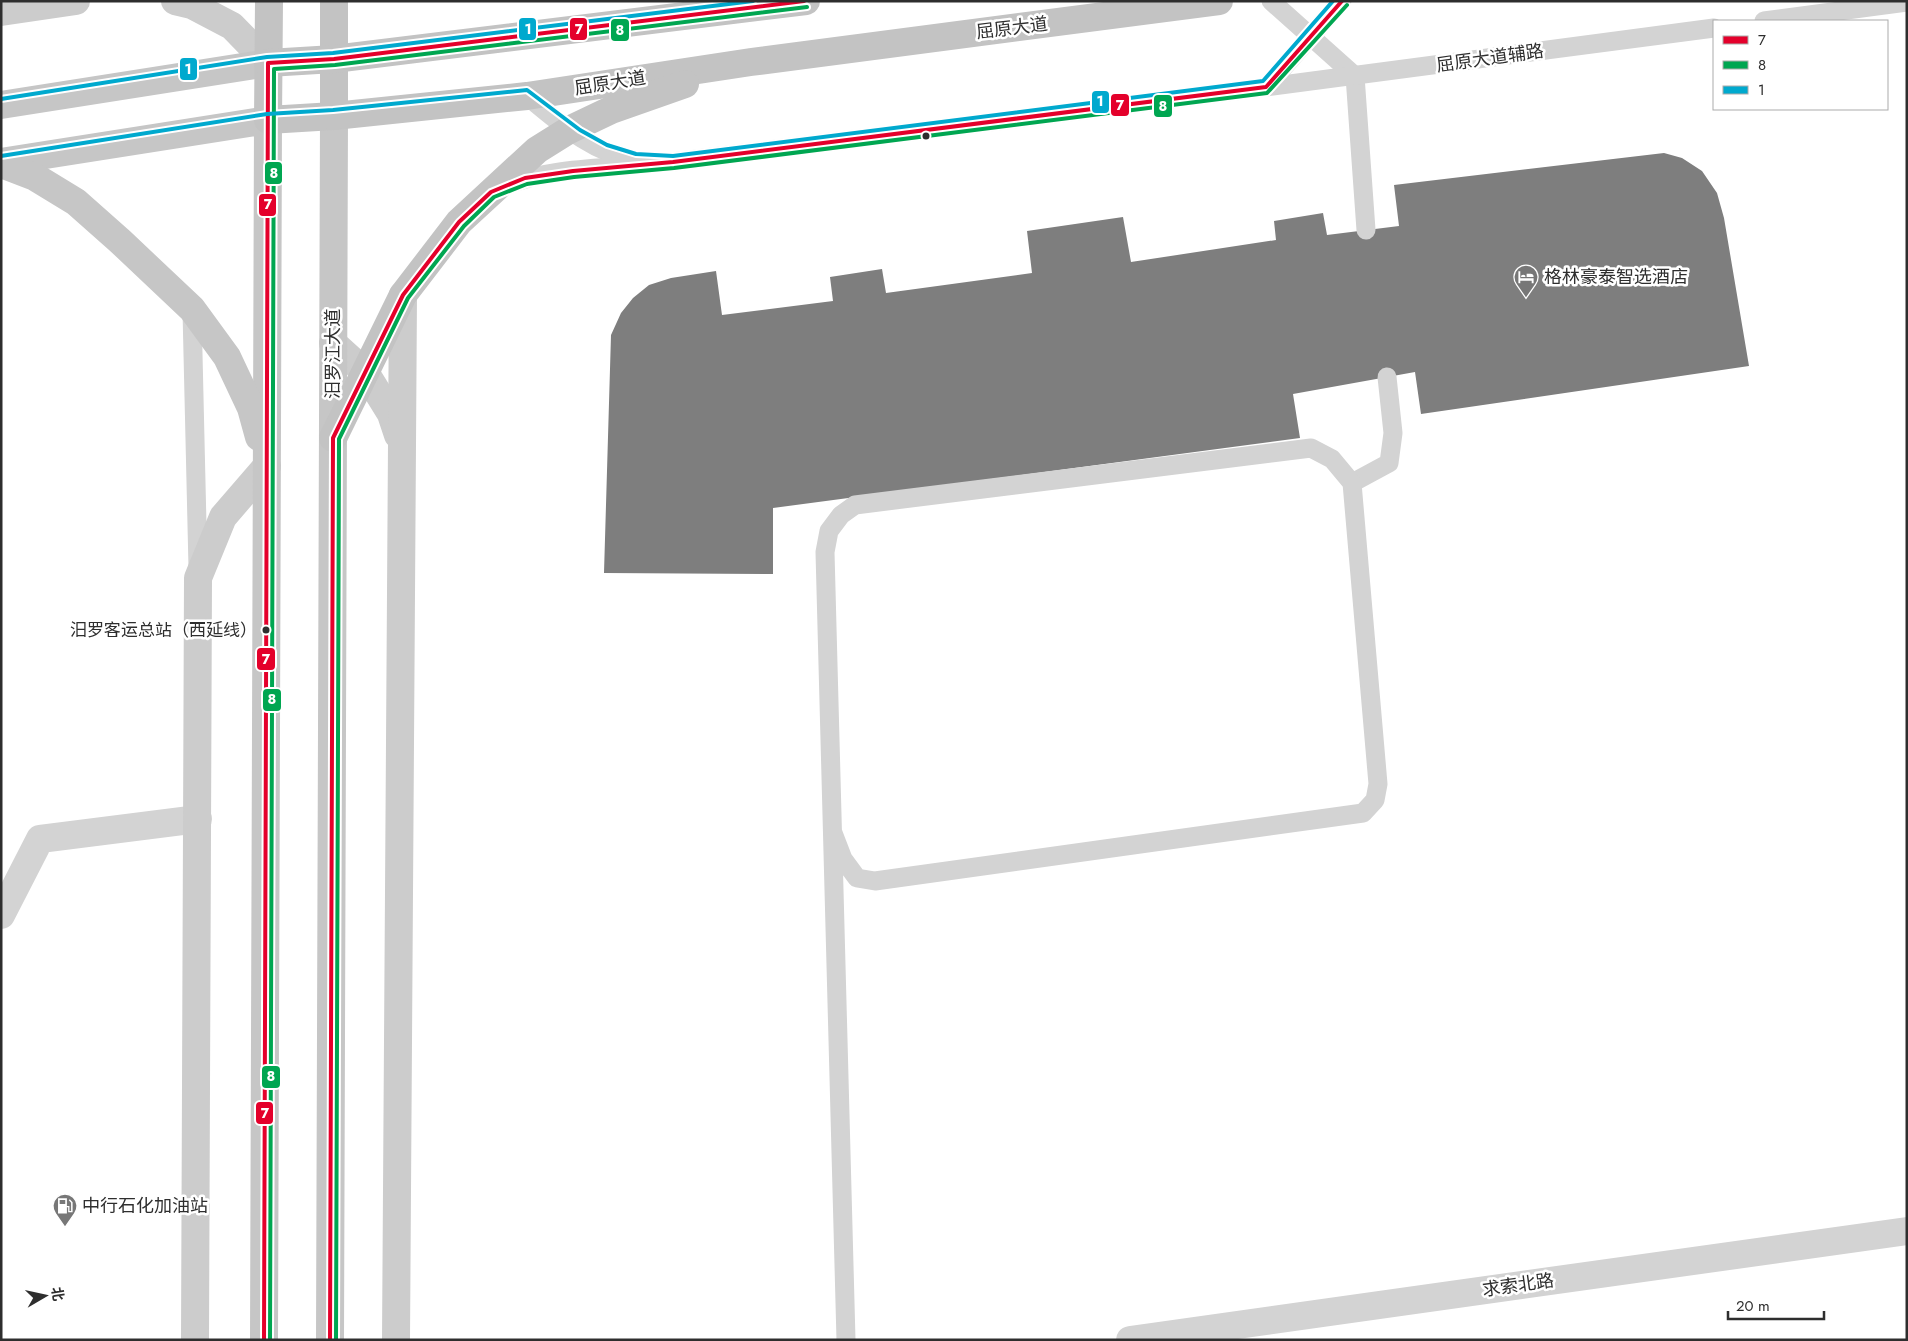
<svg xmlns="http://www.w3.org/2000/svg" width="1908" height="1341" font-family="Jost,'Noto Sans SC',sans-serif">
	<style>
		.building { fill: #7e7e7e }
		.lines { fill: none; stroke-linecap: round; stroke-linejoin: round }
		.service { stroke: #d3d3d3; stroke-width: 19 }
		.minor { stroke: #d3d3d3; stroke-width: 28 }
		.tertiary { stroke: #d3d3d3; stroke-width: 28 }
		.secondary { stroke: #ccc; stroke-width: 28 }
		.primary { stroke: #c6c6c6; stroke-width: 28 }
		.trunk { stroke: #c3c3c3; stroke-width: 28 }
		.bus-1-casing { stroke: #fff; stroke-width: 8 }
		.bus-2-casing { stroke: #fff; stroke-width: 8 }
		.bus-3-casing { stroke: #fff; stroke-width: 8 }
		.bus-1 { stroke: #e4002b; stroke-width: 4 }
		.bus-2 { stroke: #00a651; stroke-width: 4 }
		.bus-3 { stroke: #00a9ce; stroke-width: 4 }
		.bus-dot { fill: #2e2e2e; stroke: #fff; stroke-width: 2 }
		.labels { text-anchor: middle; stroke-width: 5; stroke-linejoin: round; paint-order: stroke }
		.bus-label { font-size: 17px; fill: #2e2e2e; stroke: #fff; text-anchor: end }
		.street-label { font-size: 18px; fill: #2e2e2e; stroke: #fff }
		.poi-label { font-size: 18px; fill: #2e2e2e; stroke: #fff; text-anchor: start }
		.line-badge { stroke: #fff; stroke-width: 2 }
		.badge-label { font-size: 14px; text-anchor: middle; font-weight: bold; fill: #fff }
	</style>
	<rect width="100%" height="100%" fill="#fff"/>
	<polygon class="building" points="1664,153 1682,158 1702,171 1717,193 1724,218 1749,366 1421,414 1415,372 1293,394 1300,438 773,508 773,574 604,573 611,335 621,313 633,298 649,285 671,278 716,271 722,315 833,301 830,277 882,269 886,293 1032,273 1027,231 1123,217 1131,262 1276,240 1274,221 1323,213 1327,235 1399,226 1394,185"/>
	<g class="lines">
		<g class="service">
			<polyline points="1271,1 1355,76 1366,230"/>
			<polyline points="1764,21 1907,2"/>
			<polyline points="1266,87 1714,28"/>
			<path d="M527 96C560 123 591 152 635 160 647 162 661 161 673 162L1266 87 1342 1"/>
			<path d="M505 186C546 169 593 169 637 165"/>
			<polyline points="192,311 198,568"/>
			<polyline points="1352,483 1389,463 1393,433 1387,377"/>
			<polyline points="833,833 843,859 857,878 875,881 1363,813 1375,800 1378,784 1352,483 1332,459 1311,448 855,505 841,515 829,531 825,552 846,1340"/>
		</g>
		<polyline class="minor" points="1,915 40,839 198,819"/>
		<polyline class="tertiary" points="1130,1340 1907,1231"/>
		<g class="secondary">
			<polyline points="175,1 192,5 232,26 268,63"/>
			<polyline points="1,12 76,1"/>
			<polyline points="333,343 365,372 391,414 398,435"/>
			<polyline points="195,1340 198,578 223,517 267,466"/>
			<polyline points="396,1340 403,295"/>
		</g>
		<g class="primary">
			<polyline points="1,105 268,63"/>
			<polyline points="1,162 268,120 264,1340"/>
			<polyline points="1,164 35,177 76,202 120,241 192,309 227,357 251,408 259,437"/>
			<polyline points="330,1340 334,116"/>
		</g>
		<g class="trunk">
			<polyline points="269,1 268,120 334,116 527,96 751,62 1219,1"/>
			<polyline points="334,1 334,116"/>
			<polyline points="268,63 334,59 806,1"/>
			<polyline points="333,438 403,295 459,222 537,150 569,130 611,110 685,84"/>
		</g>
		<defs>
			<g id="bus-1">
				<polyline points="264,1340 268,63 334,59 804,1"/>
				<polyline points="330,1340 333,438 403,295 459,222 491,192 525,178 573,171 673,162 1266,87 1342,1"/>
			</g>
			<g id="bus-2">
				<polyline points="270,1340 274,69 335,65 807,7"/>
				<polyline points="336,1340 339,439 408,298 464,226 494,197 527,184 574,177 674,168 1267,93 1347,5"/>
			</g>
			<g id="bus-3">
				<polyline points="1,99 267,57 333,53 753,1"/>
				<polyline points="1,156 267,114 333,110 527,90 580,130 607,145 636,154 673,156 1263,81 1333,1"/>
			</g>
		</defs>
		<use href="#bus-1" class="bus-1-casing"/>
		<use href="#bus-2" class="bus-2-casing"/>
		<use href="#bus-3" class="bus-3-casing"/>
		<use href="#bus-1" class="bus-1"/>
		<use href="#bus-2" class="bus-2"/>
		<use href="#bus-3" class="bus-3"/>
	</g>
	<defs>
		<symbol id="hotel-pin" viewBox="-11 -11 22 30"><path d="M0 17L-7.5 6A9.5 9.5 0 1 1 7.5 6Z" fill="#777" stroke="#fff"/><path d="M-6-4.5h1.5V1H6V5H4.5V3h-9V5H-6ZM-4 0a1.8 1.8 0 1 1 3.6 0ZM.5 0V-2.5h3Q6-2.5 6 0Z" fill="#fff"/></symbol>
		<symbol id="fuel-pin" viewBox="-11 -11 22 30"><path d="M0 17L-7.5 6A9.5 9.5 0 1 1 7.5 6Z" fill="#777" stroke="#fff"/><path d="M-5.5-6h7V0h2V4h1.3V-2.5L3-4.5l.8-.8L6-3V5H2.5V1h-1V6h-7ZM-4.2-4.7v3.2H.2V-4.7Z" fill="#fff"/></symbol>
	</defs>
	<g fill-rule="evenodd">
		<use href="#hotel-pin" x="1512" y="263" width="28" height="38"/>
		<use href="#fuel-pin" x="51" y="1192" width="28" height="38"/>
	</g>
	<g class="bus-dot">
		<circle cx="926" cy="136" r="4.5"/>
		<circle cx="266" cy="630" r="4.5"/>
	</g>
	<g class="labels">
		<g class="bus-label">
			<text x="257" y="636">汨罗客运总站（西延线）</text>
		</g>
		<g class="street-label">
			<text transform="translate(1012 28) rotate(-7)" y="6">屈原大道</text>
			<text transform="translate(1490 58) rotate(-8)" y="6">屈原大道辅路</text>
			<text transform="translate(610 83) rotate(-9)" y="6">屈原大道</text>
			<text transform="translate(333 354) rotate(-90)" y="6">汨罗江大道</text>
			<text transform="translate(1518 1285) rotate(-8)" y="6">求索北路</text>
		</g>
		<g class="poi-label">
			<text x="1544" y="283">格林豪泰智选酒店</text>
			<text x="82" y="1212">中行石化加油站</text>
		</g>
	</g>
	<g class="line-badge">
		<rect x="569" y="17" width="19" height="24" rx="5" fill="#e4002b"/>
		<rect x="518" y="17" width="19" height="24" rx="5" fill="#00a9ce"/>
		<rect x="610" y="18" width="20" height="24" rx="5" fill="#00a651"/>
		<rect x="179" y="57" width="19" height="24" rx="5" fill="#00a9ce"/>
		<rect x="1091" y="90" width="19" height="24" rx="5" fill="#00a9ce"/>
		<rect x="1110" y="93" width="20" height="24" rx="5" fill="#e4002b"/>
		<rect x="1153" y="94" width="20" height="24" rx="5" fill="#00a651"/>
		<rect x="264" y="161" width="19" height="24" rx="5" fill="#00a651"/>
		<rect x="258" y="193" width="19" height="24" rx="5" fill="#e4002b"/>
		<rect x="256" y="647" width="20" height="24" rx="5" fill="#e4002b"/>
		<rect x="262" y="688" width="20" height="24" rx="5" fill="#00a651"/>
		<rect x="261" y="1065" width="20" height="24" rx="5" fill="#00a651"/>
		<rect x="255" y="1101" width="19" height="24" rx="5" fill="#e4002b"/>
	</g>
	<g class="badge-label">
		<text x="579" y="34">7</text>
		<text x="528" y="34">1</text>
		<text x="620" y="35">8</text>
		<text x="188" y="74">1</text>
		<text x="1100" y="106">1</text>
		<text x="1120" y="110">7</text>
		<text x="1163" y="111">8</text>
		<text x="274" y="178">8</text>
		<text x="268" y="209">7</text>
		<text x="266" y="664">7</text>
		<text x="272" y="704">8</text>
		<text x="271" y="1081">8</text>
		<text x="265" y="1118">7</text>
	</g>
	<rect width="1908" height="1341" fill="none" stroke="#2e2e2e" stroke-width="5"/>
	<rect x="1713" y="20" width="175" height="90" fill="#ffffff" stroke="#ababab"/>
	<rect x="1723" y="36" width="25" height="8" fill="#e4002b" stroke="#ababab"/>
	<text x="1758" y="45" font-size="15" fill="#2e2e2e">7</text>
	<rect x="1723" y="61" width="25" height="8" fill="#00a651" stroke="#ababab"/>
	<text x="1758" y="70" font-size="15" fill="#2e2e2e">8</text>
	<rect x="1723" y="86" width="25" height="8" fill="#00a9ce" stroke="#ababab"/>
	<text x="1758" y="95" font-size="15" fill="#2e2e2e">1</text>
	<g transform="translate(45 1296) rotate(81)" stroke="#ffffff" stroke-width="4" paint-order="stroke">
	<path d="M0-4L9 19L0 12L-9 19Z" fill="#2e2e2e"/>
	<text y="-8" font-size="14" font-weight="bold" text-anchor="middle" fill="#2e2e2e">北</text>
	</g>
	<path d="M1728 1311v8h96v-8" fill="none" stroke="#2e2e2e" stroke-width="2.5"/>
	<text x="1736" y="1311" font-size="15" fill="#2e2e2e" stroke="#ffffff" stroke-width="4" paint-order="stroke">20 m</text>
</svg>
